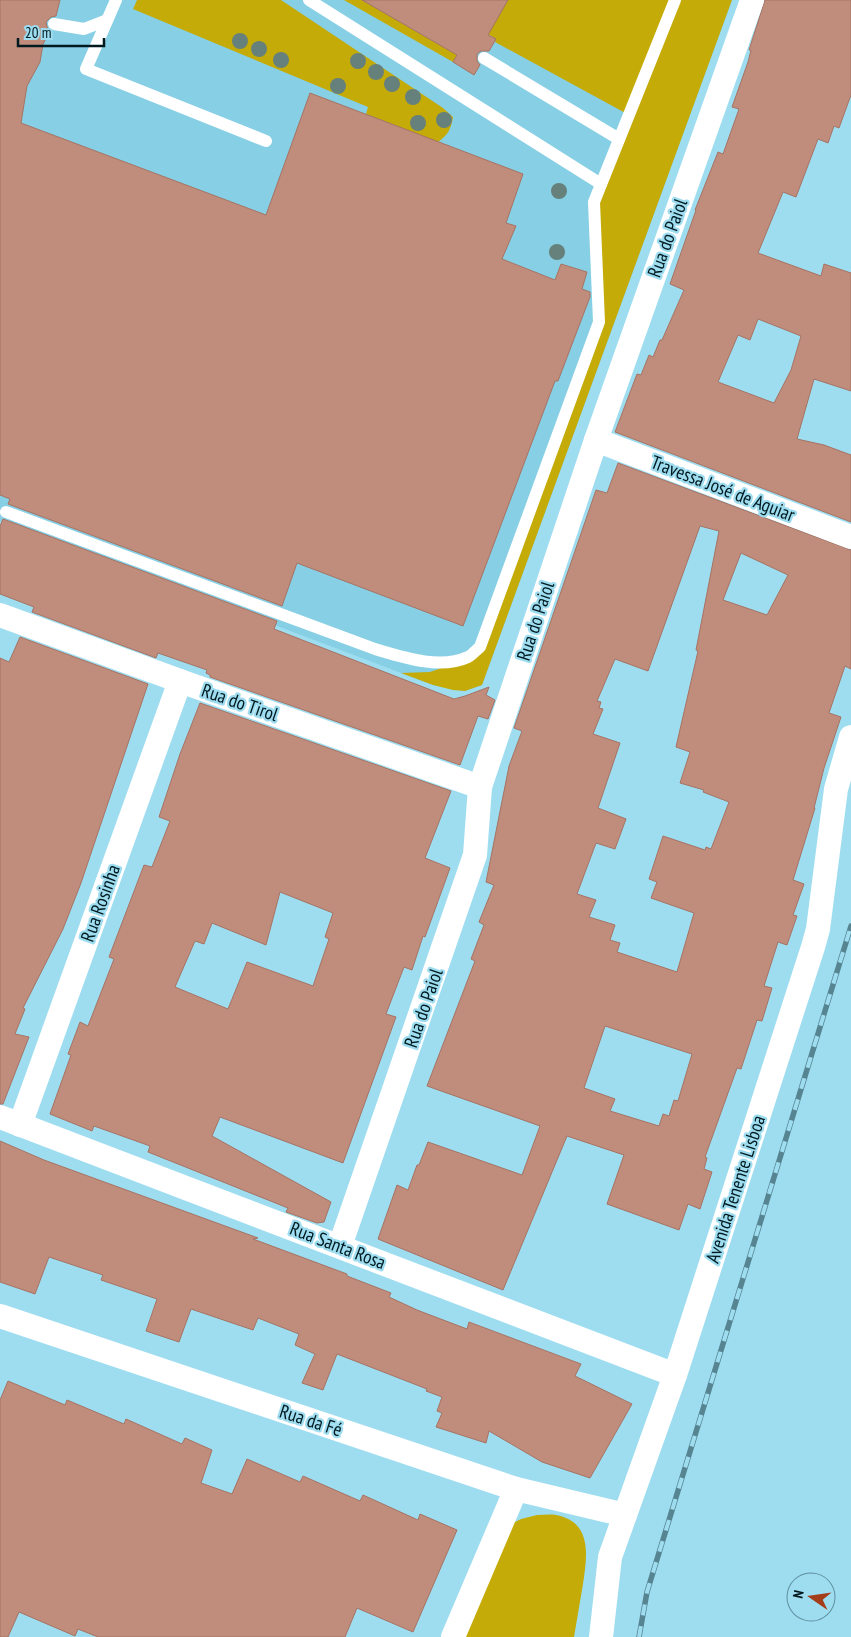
<svg xmlns="http://www.w3.org/2000/svg" width="851" height="1637" font-family="'PT Sans Narrow',sans-serif">
	<style>
		.built { fill: #87cfe4 }
		.green { fill: #c4ab07 }
		.building { fill: #c08c7b; stroke: #a67363; fill-rule: evenodd }
		.lines { fill: none; stroke-linecap: round; stroke-linejoin: round }
		.service { stroke: #fff; stroke-width: 12 }
		.minor { stroke: #fff; stroke-width: 24 }
		.rail-casing { stroke: #568491; stroke-width: 5.5 }
		.rail { stroke: #9eddf0; stroke-width: 4; stroke-dasharray: 11; stroke-linecap: butt }
		.tree { fill: #66807b }
		.labels { text-anchor: middle; stroke-width: 4.5; stroke-linejoin: round; paint-order: stroke }
		.street-label { font-size: 19px; fill: #011a20; stroke: #9eddf0 }
	</style>
	<rect width="100%" height="100%" fill="#9eddf0"/>
	<polygon class="built" points="0,0 732,0 482,685 465,691 433,685 0,521"/>
	<g class="green">
		<path d="M137 0H281L443 108 453 117C451 129 448 135 438 142L366 114 368 107 133 9Z"/>
		<polygon points="344,0 362,0 457,55 453,62"/>
		<polygon points="508,0 732,0 482,685 465,691 453,690 433,685 401,673 430,672 450,665 480,647 599,322 594,202 629,115 495,42 496,39 478,28 493,25"/>
		<path d="M537 1515C543 1515 550 1514 556 1515 593 1522 587 1557 583 1584 580 1602 577 1619 574 1637H463L513 1523 521 1519Z"/>
	</g>
	<g class="building">
		<polygon points="0,0 60,0 56,16 51,17 46,22 47,27 50,31 43,44 40,62 27,86 21,123 266,215 310,93 523,174 506,223 516,226 502,259 555,280 561,264 587,272 582,289 590,292 590,297 558,381 555,381 463,626 297,563 282,606 8,504 10,499 0,495"/>
		<polygon points="362,0 508,0 488,35 496,39 489,51 481,51 477,54 477,61 480,65 474,75 453,62 457,55"/>
		<path d="M765 0H851V95L839 128 834 126 828 143 818 139 796 197 783 192 758 253 821 276 824 264 851 273V391L814 379 797 439 824 445 851 455V522L615 432 637 374 641 375 649 355 653 357 660 340H662L684 290 670 284 696 210H695L718 152 723 154 739 109 732 107 748 62 751 50H749ZM758 319 801 336 791 370 774 403 718 382 738 335 750 340Z"/>
		<path d="M618 463 851 550V669L845 666 829 713 841 717 824 768 814 808H815L793 880 804 884 793 915 797 916 787 945 778 942 764 986 772 988 762 1021 757 1020 741 1069 737 1068 705 1157 707 1158 704 1169 712 1172 700 1209 688 1204 679 1230 607 1204 624 1155 567 1136 503 1290 378 1239 397 1185 408 1190 417 1165H419L428 1142 522 1175 540 1126 427 1086 475 961 471 959 484 925 479 922 494 885 486 882 509 766 522 731 514 728 596 490 607 493ZM700 526 719 531 696 650 698 651 676 747 690 752 680 783 704 790 703 792 729 802 711 849 706 847 705 850 663 836 649 879 657 882 651 898 694 913 677 972 617 952 620 943 610 940 615 925 589 917 596 900 577 894 596 843 615 849 626 819 598 808 620 743 593 734 603 709 599 708 601 702 597 701 615 659 648 671ZM741 553 788 575 767 615 723 600ZM605 1026 692 1054 678 1101 674 1100 669 1116 663 1114 659 1126 610 1111 615 1099 584 1088Z"/>
		<polygon points="3,519 277,621 274,629 454,699 465,696 489,687 486,695 495,700 488,719 478,716 460,765 210,677 210,675 206,673 207,670 158,653 156,658 32,612 34,607 0,594 0,526"/>
		<polygon points="20,637 148,684 81,883 63,929 23,1008 25,1009 15,1034 29,1037 3,1104 0,1104 0,658 9,662"/>
		<path d="M200 703 451 791 425 858 450 868 425 937 423 936 412 970 404 967 386 1014 396 1017 343 1163 220 1117 212 1136 331 1202 324 1222 317 1223 286 1212 288 1208 148 1152 150 1146 94 1126 92 1131 50 1114 71 1055 68 1054 80 1022 88 1026 114 959 109 957 144 865 152 867 170 821 159 817 180 754ZM280 892 333 913 325 937 329 939 313 986 247 962 228 1009 175 987 195 941 204 944 212 923 266 945Z"/>
		<polygon points="0,1141 44,1160 258,1238 253,1239 347,1274 347,1276 391,1293 389,1297 417,1310 467,1329 469,1322 581,1364 575,1376 632,1404 590,1478 542,1462 489,1431 486,1443 436,1427 442,1413 437,1411 442,1397 426,1391 427,1389 337,1354 323,1390 302,1383 315,1354 295,1345 299,1334 258,1318 253,1330 191,1309 179,1342 146,1331 157,1299 101,1280 103,1275 49,1257 35,1294 0,1282"/>
		<polygon points="8,1381 65,1405 67,1400 124,1424 126,1419 182,1444 185,1438 212,1450 201,1483 232,1494 247,1459 300,1482 303,1476 360,1501 363,1495 418,1520 420,1514 457,1530 413,1632 357,1608 345,1637 98,1637 78,1629 75,1636 19,1612 8,1637 0,1637 0,1400"/>
	</g>
	<g class="lines">
		<g class="service">
			<polyline points="116,0 86,69 266,141"/>
			<polyline points="309,0 601,184"/>
			<polyline points="54,24 84,29 107,20"/>
			<polyline points="484,58 619,139"/>
			<path d="M6 512 375 649C402 657 440 670 468 657 472 655 476 650 480 647L599 322 594 202 675 0"/>
		</g>
		<g class="minor">
			<polyline points="596,440 851,537"/>
			<polyline points="0,615 180,681 480,787"/>
			<polyline points="0,1117 675,1375"/>
			<polyline points="20,1125 180,681"/>
			<polyline points="340,1246 475,855 480,787 596,440 752,0"/>
			<polyline points="0,1316 516,1489 625,1515"/>
			<polyline points="453,1637 516,1489"/>
			<polyline points="601,1637 610,1557 675,1375 813,947 818,929 836,789 851,737"/>
		</g>
		<defs>
			<polyline id="rail" points="639,1637 647,1592 851,926"/>
		</defs>
		<use href="#rail" class="rail-casing"/>
		<use href="#rail" class="rail"/>
	</g>
	<g class="tree">
		<circle cx="240" cy="41" r="8"/>
		<circle cx="259" cy="49" r="8"/>
		<circle cx="281" cy="60" r="8"/>
		<circle cx="358" cy="61" r="8"/>
		<circle cx="376" cy="72" r="8"/>
		<circle cx="392" cy="84" r="8"/>
		<circle cx="338" cy="86" r="8"/>
		<circle cx="413" cy="97" r="8"/>
		<circle cx="444" cy="120" r="8"/>
		<circle cx="418" cy="123" r="8"/>
		<circle cx="559" cy="191" r="8"/>
		<circle cx="557" cy="252" r="8"/>
	</g>
	<g class="labels">
		<g class="street-label">
			<text transform="translate(667 238) rotate(-70)" y="7">Rua do Paiol</text>
			<text transform="translate(723 488) rotate(21)" y="7">Travessa José de Aguiar</text>
			<text transform="translate(535 621) rotate(-72)" y="7">Rua do Paiol</text>
			<text transform="translate(240 702) rotate(19)" y="7">Rua do Tirol</text>
			<text transform="translate(100 903) rotate(-70)" y="7">Rua Rosinha</text>
			<text transform="translate(423 1008) rotate(-71)" y="7">Rua do Paiol</text>
			<text transform="translate(735 1189) rotate(-72)" y="7">Avenida Tenente Lisboa</text>
			<text transform="translate(338 1245) rotate(21)" y="7">Rua Santa Rosa</text>
			<text transform="translate(311 1420) rotate(18)" y="7">Rua da Fé</text>
		</g>
	</g>
	<g transform="translate(811 1597) rotate(283)"><circle r="24" fill="#9eddf0" stroke="#5f8f9d"/>
	<path d="M0-4L9 19L0 12L-9 19Z" fill="#a43d19"/>
	<text y="-8" font-size="14" font-weight="bold" text-anchor="middle" fill="#011a20">N</text>
	</g>
	<path d="M18 38v8h86v-8" fill="none" stroke="#011a20" stroke-width="2.5"/>
	<text x="25" y="38" font-size="15" fill="#011a20" stroke="#9eddf0" stroke-width="4" paint-order="stroke">20 m</text>
</svg>
